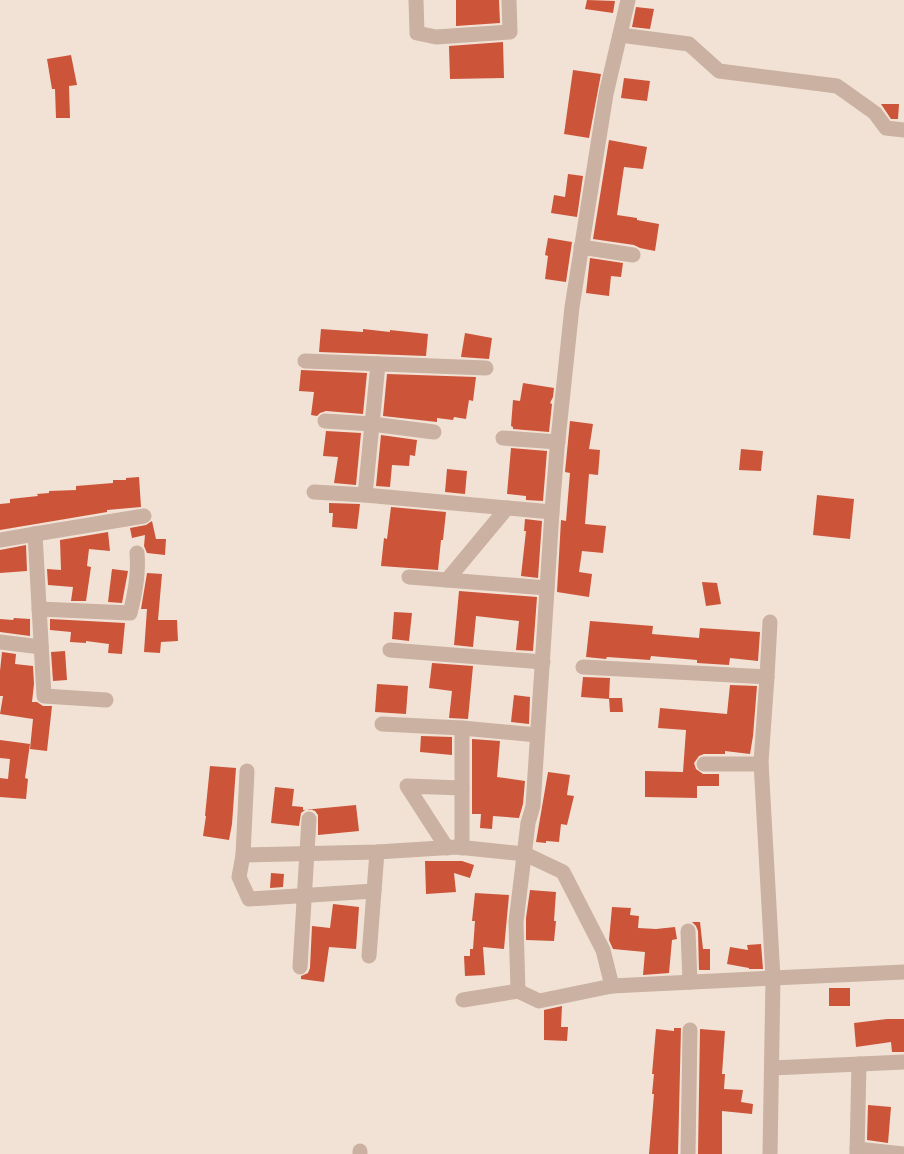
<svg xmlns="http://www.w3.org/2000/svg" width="904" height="1154" font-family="Barlow,sans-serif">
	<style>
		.building { fill: #cc5439 }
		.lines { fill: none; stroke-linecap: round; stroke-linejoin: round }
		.minor { stroke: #cab1a1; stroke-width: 15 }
	</style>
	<rect width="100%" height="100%" fill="#f2e2d5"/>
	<g class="building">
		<polygon points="456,0 499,0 500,23 456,26"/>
		<polygon points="587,0 615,1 613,13 585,9"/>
		<polygon points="636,7 654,9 650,29 632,27"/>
		<polygon points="503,42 504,78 450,79 449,46"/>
		<polygon points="71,55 77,85 69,86 70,118 56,118 55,89 52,89 47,59"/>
		<polygon points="573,70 601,74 589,138 564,134"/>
		<polygon points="624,78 650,81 647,101 621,98"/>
		<polygon points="881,104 899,104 898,119 891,119"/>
		<polygon points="609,140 647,147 643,169 624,167 617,215 637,218 637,220 659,224 655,251 640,248 634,245 593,239"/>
		<polygon points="568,174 583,176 577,217 551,213 554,195 565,197"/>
		<polygon points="548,238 572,242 566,282 545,279 548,256 545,255"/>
		<polygon points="590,258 623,263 621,277 611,276 609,296 586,293"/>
		<polygon points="321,329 363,332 363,329 390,332 390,330 428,334 426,356 319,352"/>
		<polygon points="465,333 492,338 489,359 461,357"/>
		<polygon points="301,370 367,373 363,414 326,411 320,413 317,416 311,415 314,392 299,391"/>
		<polygon points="387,374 476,377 473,401 469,400 466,419 454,417 453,420 437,418 437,422 383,416"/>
		<polygon points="523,383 554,388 553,397 550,403 552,404 549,432 513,429 513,427 511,426 513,400 520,401"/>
		<polygon points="570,421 593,424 589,449 600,450 598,475 589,474 585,524 606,526 603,553 582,551 579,572 592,574 589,597 557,592 561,520 566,521 570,473 565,472"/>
		<polygon points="326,431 361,433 356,485 334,483 338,457 323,456"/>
		<polygon points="381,435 417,440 415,456 410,455 409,466 392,465 390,487 376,486"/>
		<polygon points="511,448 547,451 543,501 526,500 526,496 507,494"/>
		<polygon points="741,449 763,451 761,471 739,470"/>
		<polygon points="447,469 467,471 465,494 445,492"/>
		<polygon points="139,477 141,507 107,510 107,512 0,530 0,504 10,503 10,499 38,496 37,494 49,493 49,491 76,490 76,486 113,483 113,480 126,480 126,478"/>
		<polygon points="817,495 854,499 850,539 813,535"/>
		<polygon points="329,503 360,504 357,529 332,527 333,513 329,513"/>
		<polygon points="391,507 446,512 443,540 441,540 438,570 381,566 384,538 387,539"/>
		<polygon points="525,519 542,521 538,578 521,576 526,531 524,531"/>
		<polygon points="152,521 156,539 166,539 165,555 147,553 144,546 145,535 132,538 130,528 146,525"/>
		<polygon points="108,532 110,551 89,549 87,566 91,567 86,601 71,601 73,587 48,585 47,569 61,570 60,540"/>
		<polygon points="26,545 27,571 0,573 0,550"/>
		<polygon points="112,569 128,571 122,603 108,602"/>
		<polygon points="147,573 162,574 158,620 177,620 178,641 161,642 160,653 144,652 147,609 141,609"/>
		<polygon points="702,582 717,583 721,604 706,606"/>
		<polygon points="459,591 537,597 533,651 516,650 519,621 476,616 473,647 454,645"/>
		<polygon points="394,612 412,613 409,641 392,639"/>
		<polygon points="14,618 30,619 30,636 0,632 0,619 13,620"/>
		<polygon points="50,619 125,623 122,654 108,653 109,644 86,641 86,643 70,642 71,632 50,630"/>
		<polygon points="590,621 653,626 652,634 699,638 700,628 760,632 758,661 730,658 729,665 697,663 697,660 651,656 650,660 607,657 606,659 586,657"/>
		<polygon points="65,651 67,680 53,681 51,652"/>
		<polygon points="2,652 16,654 15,664 33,666 34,684 32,702 37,702 43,706 52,706 47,751 30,749 33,719 0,714 3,696 0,696 0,671"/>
		<polygon points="432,663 473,666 468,719 449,718 452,691 429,688"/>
		<polygon points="583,677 610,678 609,699 581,697"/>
		<polygon points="377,684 408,686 406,714 375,712"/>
		<polygon points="730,685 757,686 753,736 750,754 725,751 725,754 704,754 699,756 694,763 696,769 703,774 719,774 719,786 697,786 697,798 645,797 645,771 683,772 686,730 658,728 660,708 727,714"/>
		<polygon points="514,695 530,697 529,724 511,722"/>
		<polygon points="609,698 622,698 623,712 610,712"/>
		<polygon points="421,736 452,737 452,755 420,752"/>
		<polygon points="472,739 500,741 497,777 525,781 523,804 519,818 493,816 492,829 480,828 481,814 472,814"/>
		<polygon points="0,740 30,744 25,778 28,779 26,799 0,797 0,778 8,779 10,759 0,758"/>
		<polygon points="210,766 236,768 232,824 229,840 203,836 206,816 205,816"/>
		<polygon points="548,772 570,775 567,795 574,796 567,825 561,824 559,842 546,841 546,843 536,842"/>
		<polygon points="275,787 294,789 292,806 303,807 303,810 356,805 359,831 318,835 318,815 315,811 310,809 305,810 301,813 299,826 271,823"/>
		<polygon points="425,861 462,861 474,865 470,878 454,873 456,892 426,894"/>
		<polygon points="271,873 284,874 283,887 270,888"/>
		<polygon points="530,890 556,892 554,921 556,921 554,941 526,940 526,918"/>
		<polygon points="475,893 509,895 504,949 483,947 485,975 465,976 464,956 470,956 470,949 473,949 475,921 472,921"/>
		<polygon points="333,904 359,907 356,949 329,947 324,982 301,979 301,976 308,973 310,968 312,926 330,928"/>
		<polygon points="612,907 631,908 630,915 639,916 638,928 656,929 675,927 677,939 672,940 669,973 643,975 645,952 613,949 609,940"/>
		<polygon points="692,922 700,922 703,949 710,949 710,970 699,970 698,931 696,926"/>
		<polygon points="761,944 763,969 749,969 749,968 727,964 730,947 748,950 747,945"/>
		<rect x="829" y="988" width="21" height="18"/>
		<polygon points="562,1006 561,1027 568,1027 567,1041 544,1040 544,1010"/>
		<polygon points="887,1019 904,1019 904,1052 892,1052 891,1042 856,1047 854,1023"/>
		<polygon points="674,1028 681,1028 678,1154 649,1154 654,1094 652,1094 654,1074 652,1074 656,1029 674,1031"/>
		<polygon points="700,1029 725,1031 722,1074 725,1074 724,1089 743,1090 741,1102 753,1104 752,1114 722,1111 722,1154 698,1154"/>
		<polygon points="868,1105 891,1107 888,1143 867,1140"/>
	</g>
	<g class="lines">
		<g class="minor">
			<polyline points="416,0 417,33 436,37 510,32 509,0"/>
			<polyline points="628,0 606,94 572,307 557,449 552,512 533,806 528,823 516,922 518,991 539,1001 612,986 773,978 770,1154"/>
			<polyline points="620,35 689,44 719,71 837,86 875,113 886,128 904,130"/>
			<polyline points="581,247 633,255"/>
			<polyline points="305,361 486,368"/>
			<polyline points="378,364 365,495 552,512"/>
			<polyline points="325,421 372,424 434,432"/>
			<polyline points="503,438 558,442"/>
			<polyline points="314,492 365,495"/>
			<polyline points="0,540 35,534"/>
			<polyline points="409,577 547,588"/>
			<polyline points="447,580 507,508"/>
			<path d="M39 609 130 613C135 594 139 574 137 553"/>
			<polyline points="0,642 41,647"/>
			<polyline points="390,650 543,662"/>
			<polyline points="583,667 767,677 761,762 773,978 904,972"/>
			<polyline points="767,677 770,622"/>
			<polyline points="106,700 44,696 35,534 144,516"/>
			<polyline points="382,724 462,728 537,735"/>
			<polyline points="462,728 462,848"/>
			<polyline points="704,764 761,764"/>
			<polyline points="247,771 243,855 377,852 457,847 525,854 563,872 603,950 612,986"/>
			<polyline points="447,848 407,786 462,788"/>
			<polyline points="243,855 239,877 249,899 374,891"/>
			<polyline points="688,931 690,982"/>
			<polyline points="369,956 377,852"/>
			<polyline points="300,967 309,819"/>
			<polyline points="463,1000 518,991"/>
			<polyline points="772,1068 904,1062"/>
			<polyline points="857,1149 904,1154"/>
			<polyline points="360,1151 360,1154"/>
			<polyline points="688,1154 690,1030"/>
			<polyline points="857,1154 859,1064"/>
		</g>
	</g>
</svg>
